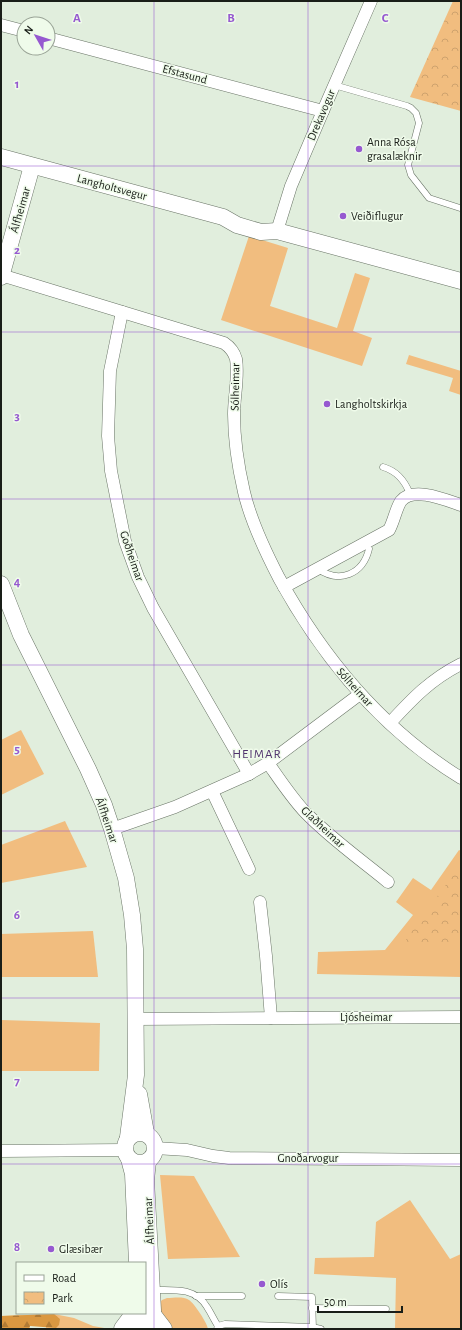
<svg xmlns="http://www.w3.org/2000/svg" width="462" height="1330" font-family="'Alegreya Sans',sans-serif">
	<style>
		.grass { fill: #f1bd7f }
		.forest { fill: url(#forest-firs) }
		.park { fill: url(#park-crowns) }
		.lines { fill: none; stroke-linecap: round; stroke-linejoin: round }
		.service-casing { stroke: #697466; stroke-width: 7 }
		.minor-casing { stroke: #697466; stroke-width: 13 }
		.tertiary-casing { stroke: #697466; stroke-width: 17 }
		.secondary-casing { stroke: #697466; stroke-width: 19 }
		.service { stroke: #fff; stroke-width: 6 }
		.minor { stroke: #fff; stroke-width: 12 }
		.tertiary { stroke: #fff; stroke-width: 16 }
		.secondary { stroke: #fff; stroke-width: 18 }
		.grid { fill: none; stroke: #9659d0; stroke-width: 1; stroke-opacity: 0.55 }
		.poi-dot { fill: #9659d0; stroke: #effbea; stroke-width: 1.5 }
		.labels { text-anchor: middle; stroke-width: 3; stroke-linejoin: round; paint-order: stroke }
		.street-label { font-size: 12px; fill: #191e18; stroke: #effbea }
		.poi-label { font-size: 12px; fill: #191e18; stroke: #effbea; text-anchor: start }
		.neighbourhood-label { font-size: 13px; letter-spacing: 1px; fill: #50336d; stroke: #effbea }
		.grid-label { font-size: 13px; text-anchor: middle; font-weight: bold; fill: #9659d0; stroke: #effbea; stroke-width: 3; stroke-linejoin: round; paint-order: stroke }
	</style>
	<defs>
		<pattern id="forest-firs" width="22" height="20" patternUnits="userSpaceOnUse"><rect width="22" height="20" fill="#da9841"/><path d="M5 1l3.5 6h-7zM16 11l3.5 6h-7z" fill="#b07b35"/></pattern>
		<pattern id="park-crowns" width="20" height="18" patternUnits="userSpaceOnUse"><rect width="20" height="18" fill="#f1bd7f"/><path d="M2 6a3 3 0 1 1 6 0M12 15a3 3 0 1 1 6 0" fill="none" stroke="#cea26d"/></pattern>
	</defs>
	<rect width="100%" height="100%" fill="#e1eedd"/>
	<g class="grass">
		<polygon points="249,236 288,248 270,306 337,328 355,273 370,278 353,331 372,338 362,366 221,320"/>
		<polygon points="409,355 461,371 461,395 449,391 453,378 406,364"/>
		<polygon points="21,730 44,774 1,795 1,740"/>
		<polygon points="65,821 87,867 1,883 1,845"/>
		<polygon points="459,850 461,851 461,977 317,974 318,952 385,950 413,915 396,902 413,878 431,890"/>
		<polygon points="93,931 98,977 1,977 1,934"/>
		<polygon points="1,1020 100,1023 99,1071 1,1071"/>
		<polygon points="160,1175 194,1176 240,1257 168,1259"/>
		<polygon points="410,1200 450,1259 461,1254 461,1329 395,1329 396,1278 314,1274 315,1258 374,1257 376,1222"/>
		<path d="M167 1298C174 1298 183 1296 189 1300 194 1303 208 1324 208 1329H168L161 1323 159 1303 162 1300Z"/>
		<polygon points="54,1314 74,1318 93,1326 110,1329 46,1329 46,1326 30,1326 29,1329 1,1329 1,1316"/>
	</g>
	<polygon class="forest" points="54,1314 60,1319 59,1325 56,1328 30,1326 29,1329 1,1329 1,1316"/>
	<g class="park">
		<polygon points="453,1 461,1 461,111 410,97"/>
		<polygon points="461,864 461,945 409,946 406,939"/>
	</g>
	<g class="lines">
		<defs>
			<g id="service">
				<polyline points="334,85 407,106 411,108 416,113 419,123 408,165 411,175 429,198 460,208"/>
				<path d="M383 467C397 471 405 481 410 494"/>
				<path d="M318 569C340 584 363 574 369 549"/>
				<path d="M153 1290C173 1290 195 1287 207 1307 211 1313 214 1320 218 1326"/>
				<polyline points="196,1296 242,1296"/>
				<polyline points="278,1296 312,1297 313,1329"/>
				<polyline points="312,1308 386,1309"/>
				<polyline points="217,1329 218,1326 225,1324 312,1327 321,1329"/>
			</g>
			<g id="minor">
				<polyline points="1,25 24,31"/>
				<polyline points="48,38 323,111"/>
				<polyline points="277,231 291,186 323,111 371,1"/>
				<path d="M1 275 224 343C230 347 234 352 236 359 239 375 234 397 234 414 234 440 238 466 244 492 251 522 265 551 279 578 323 658 383 730 461 778"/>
				<polyline points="122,312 110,371 108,436 111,471 125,541 138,577 153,608 249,774"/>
				<path d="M284 587 389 530C394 521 396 508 401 501 413 486 446 500 461 505"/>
				<path d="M390 723C412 699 431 679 461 664"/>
				<path d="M268 763C280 780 291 797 305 812 330 838 360 859 388 882"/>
				<polyline points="212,791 249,869"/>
				<polyline points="112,829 175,807 249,774 268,763 360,694"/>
				<polyline points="260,902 266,956 271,1018"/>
				<polyline points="135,1019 461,1017"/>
				<polyline points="155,1148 187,1150 213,1156 229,1158 461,1160"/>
				<polyline points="1,1151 124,1150"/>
			</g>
			<g id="tertiary">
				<polyline points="1,157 223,217 237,225 261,232 277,231 461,281"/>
				<polyline points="1,277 32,166"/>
				<polyline points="1,584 21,635 88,769 104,805 112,829 126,878 132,915 135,949 136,1075 128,1137"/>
				<polyline points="139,1094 146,1133"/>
				<circle cx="140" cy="1148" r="15"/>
				<polyline points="129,1159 133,1174 137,1263"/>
				<polyline points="148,1161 146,1180 154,1329"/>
				<polyline points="141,1313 141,1329"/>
			</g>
			<g id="secondary">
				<polyline points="153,1316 163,1329"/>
				<polyline points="123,1329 135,1313"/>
			</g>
		</defs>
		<use href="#service" class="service-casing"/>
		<use href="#minor" class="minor-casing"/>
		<use href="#tertiary" class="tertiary-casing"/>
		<use href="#secondary" class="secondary-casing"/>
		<use href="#service" class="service"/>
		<use href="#minor" class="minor"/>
		<use href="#tertiary" class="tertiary"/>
		<use href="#secondary" class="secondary"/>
	</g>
	<path class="grid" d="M154 1V1329M308 1V1329M1 166H461M1 332H461M1 499H461M1 665H461M1 831H461M1 998H461M1 1164H461"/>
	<g class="poi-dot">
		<circle cx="359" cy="149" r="4"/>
		<circle cx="343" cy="216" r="4"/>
		<circle cx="327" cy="404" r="4"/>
		<circle cx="51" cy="1249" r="4"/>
		<circle cx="262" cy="1284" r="4"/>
	</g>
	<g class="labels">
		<g class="street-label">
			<text transform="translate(185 74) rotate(15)" y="4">Efstasund</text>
			<text transform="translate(321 115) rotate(-67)" y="4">Drekavogur</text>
			<text transform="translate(112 187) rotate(15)" y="4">Langholtsvegur</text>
			<text transform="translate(20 210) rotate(-74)" y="4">Álfheimar</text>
			<text transform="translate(235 387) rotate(-89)" y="4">Sólheimar</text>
			<text transform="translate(132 556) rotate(71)" y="4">Goðheimar</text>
			<text transform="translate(355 687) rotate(48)" y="4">Sólheimar</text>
			<text transform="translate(107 820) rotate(71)" y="4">Álfheimar</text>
			<text transform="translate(323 827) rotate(43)" y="4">Glaðheimar</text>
			<text x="366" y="1021">Ljósheimar</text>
			<text x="308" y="1162">Gnoðarvogur</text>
			<text transform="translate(149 1221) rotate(-93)" y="4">Álfheimar</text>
		</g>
		<g class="poi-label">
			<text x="367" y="146">Anna Rósa<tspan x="367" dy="14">grasalæknir</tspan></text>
			<text x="351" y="220">Veiðiflugur</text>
			<text x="335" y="408">Langholtskirkja</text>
			<text x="59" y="1253">Glæsibær</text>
			<text x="270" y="1288">Olís</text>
		</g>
		<g class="neighbourhood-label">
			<text x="257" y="758">HEIMAR</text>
		</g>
	</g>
	<g class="grid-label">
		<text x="77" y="22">A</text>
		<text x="231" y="22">B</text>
		<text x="385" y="22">C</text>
		<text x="17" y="88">1</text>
		<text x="17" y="254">2</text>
		<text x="17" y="420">3</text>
		<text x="17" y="586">4</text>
		<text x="17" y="753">5</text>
		<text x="17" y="919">6</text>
		<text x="17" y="1085">7</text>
		<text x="17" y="1251">8</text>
	</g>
	<rect width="462" height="1330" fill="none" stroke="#191e18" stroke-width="4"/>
	<rect x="16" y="1262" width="130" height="52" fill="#effbea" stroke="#99a396"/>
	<rect x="24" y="1275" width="20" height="6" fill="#ffffff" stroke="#99a396"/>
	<text x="52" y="1282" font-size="12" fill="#191e18">Road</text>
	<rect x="24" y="1292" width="20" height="12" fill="url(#park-crowns)" stroke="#99a396"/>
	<text x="52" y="1302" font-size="12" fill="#191e18">Park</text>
	<g transform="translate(36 36) rotate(309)"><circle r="19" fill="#effbea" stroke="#99a396"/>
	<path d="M0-3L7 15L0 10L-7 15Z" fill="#9659d0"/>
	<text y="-6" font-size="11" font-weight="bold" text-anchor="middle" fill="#191e18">N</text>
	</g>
	<path d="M318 1306v6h84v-6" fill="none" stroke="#191e18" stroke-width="2"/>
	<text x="324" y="1306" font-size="12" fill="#191e18" stroke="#effbea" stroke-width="3" paint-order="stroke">50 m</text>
</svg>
